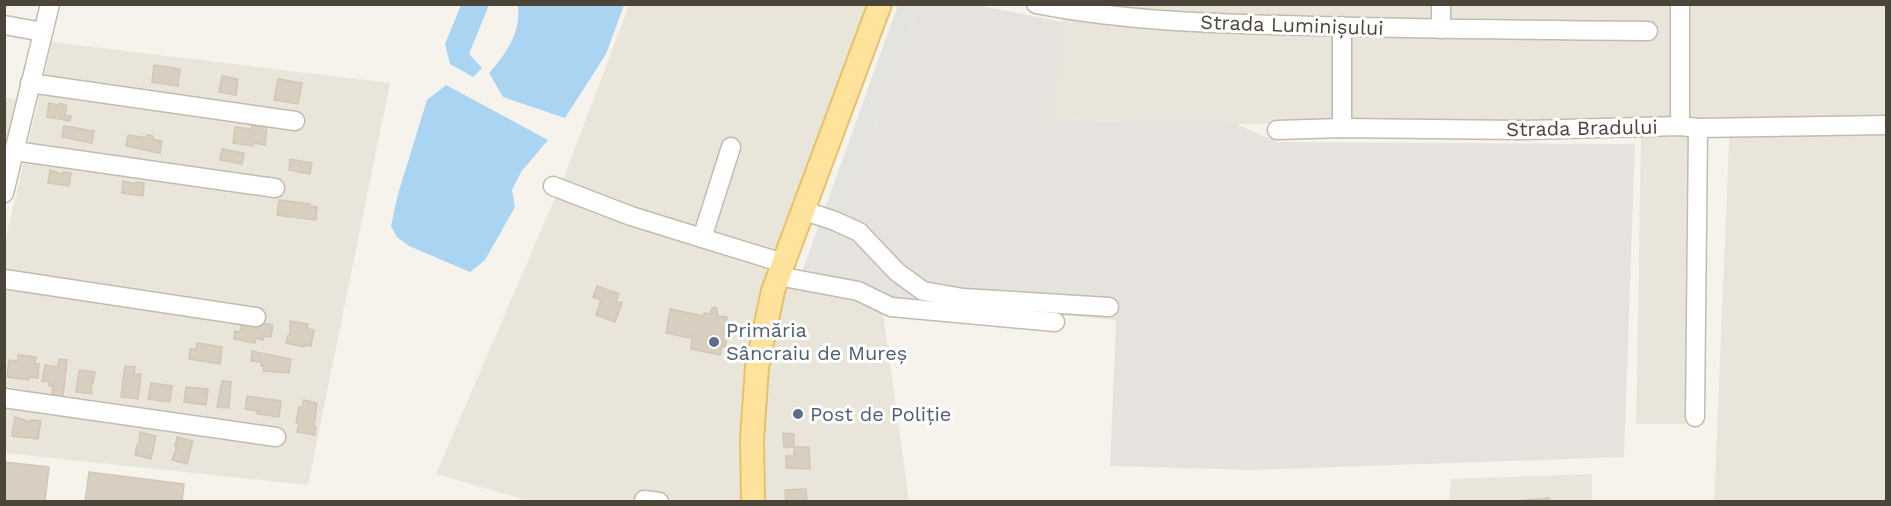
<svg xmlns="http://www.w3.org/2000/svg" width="1891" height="506" font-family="'Work Sans',sans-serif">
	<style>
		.residential { fill: #eae5da }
		.industrial { fill: #e6e2dd }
		.parking { fill: #e5e3e0 }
		.water { fill: #a9d4f2 }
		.building { fill: #d8cfc1; stroke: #d3c7b4; stroke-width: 1.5 }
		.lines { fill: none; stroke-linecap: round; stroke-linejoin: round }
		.minor-casing { stroke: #c2bbae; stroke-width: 21 }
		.major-casing { stroke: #e6c16a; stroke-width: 26 }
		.minor { stroke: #fff; stroke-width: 18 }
		.major { stroke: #ffe39c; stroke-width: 22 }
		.service-dot { fill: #5c6f8a; stroke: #fff; stroke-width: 2 }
		.labels { text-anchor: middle; stroke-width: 6; stroke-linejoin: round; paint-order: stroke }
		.street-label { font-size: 20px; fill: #4b4439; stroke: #fff }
		.service-label { font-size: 20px; fill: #4e5e75; stroke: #fff; text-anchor: start }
	</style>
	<rect width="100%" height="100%" fill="#f6f3ec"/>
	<g class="residential">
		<polygon points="629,5 867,5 764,279 872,298 883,312 909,501 529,501 436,474 564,177"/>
		<polygon points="1065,5 1886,5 1886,501 1714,501 1730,118 1236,124 1051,119"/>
		<polygon points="52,42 390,83 308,485 5,453 5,242"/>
		<polygon points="5,97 18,100 5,159"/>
		<polygon points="1641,136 1690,137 1685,424 1636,424"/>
		<polygon points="1592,474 1592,501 1449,502 1451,479"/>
	</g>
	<polygon class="industrial" points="919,5 976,5 1063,22 1052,119 1236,124 1278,142 1635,144 1624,457 1252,470 1110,466 1116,320 895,300 876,288 820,279"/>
	<polygon class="parking" points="898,5 919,5 820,279 801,275"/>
	<g class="water">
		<polygon points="461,5 489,5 469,54 482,68 473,77 450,64 445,44"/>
		<path d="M518 5H624L606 54 565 118 503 97 489 73C507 53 521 32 518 5Z"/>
		<polygon points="446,85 548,140 521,172 512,190 515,207 485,260 470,272 409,246 397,237 391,226 398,194 427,100"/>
	</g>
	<g class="building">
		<polygon points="154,65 180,69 178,86 152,82"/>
		<polygon points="222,76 238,79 236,95 219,92"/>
		<polygon points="278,79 302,83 298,104 274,100"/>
		<polygon points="49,103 58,105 60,103 67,106 65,115 71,116 70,121 47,117"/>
		<polygon points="252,125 267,127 265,145 254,143 253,146 233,143 235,127 252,129"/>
		<polygon points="64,126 94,131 92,143 62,137"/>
		<polygon points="128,135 147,138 147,135 153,136 152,139 162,141 160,153 126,146"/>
		<polygon points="222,149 244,153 242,164 220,160"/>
		<polygon points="290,159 312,163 310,174 289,170"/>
		<polygon points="50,170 62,174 63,172 71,173 69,186 48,183"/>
		<polygon points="123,181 136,184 136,182 144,183 143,196 122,193"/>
		<polygon points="279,200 310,204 310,206 317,207 316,220 277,215"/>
		<polygon points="597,286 619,294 616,301 622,303 615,322 596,315 601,300 593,297"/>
		<polygon points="715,307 717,309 718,316 727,317 725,329 729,330 725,347 722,346 720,355 691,349 692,336 690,336 689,338 666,333 670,309 704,316 704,313 710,314 712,308"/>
		<polygon points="290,321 308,324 307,329 314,330 311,346 304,345 304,347 286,343 288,335 290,335"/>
		<polygon points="258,322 273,325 271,337 263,336 263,340 256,338 255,343 234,339 235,331 240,332 242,323 257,328"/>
		<polygon points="197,343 222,347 220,364 189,359 190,349 196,349"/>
		<polygon points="252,351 291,359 289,373 263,371 264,366 261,366 261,362 251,361"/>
		<polygon points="18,355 36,357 35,364 39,364 38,378 29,377 29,380 7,377 9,360 18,361"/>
		<polygon points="59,359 67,360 63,396 52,394 53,386 49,386 49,382 42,381 45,365 58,367"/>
		<polygon points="125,366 135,367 134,374 141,374 138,399 121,397"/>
		<polygon points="79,370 95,372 93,383 91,382 92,394 76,392"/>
		<polygon points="222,381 231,382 229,408 217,407"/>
		<polygon points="151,383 172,386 170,402 148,399"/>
		<polygon points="186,387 208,389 206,405 184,402"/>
		<polygon points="247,396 281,401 279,417 257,414 258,411 245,409"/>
		<polygon points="304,400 317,403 314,426 316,427 315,435 297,432 299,424 296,423 299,407 302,407"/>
		<polygon points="15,417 30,422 31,420 41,421 38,439 12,436"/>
		<polygon points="140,432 156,436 151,459 135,455 137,445 139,445"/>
		<polygon points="783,433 794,434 794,447 784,447"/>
		<polygon points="177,437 193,441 187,464 172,460 177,446 175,446"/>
		<polygon points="794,447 809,447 810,469 786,468 786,456 794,456"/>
		<polygon points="4,462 49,467 45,502 4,502"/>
		<polygon points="89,472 184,484 182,502 85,502"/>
		<polygon points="806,489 807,502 786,502 785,490"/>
		<polygon points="1549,498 1549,502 1515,502 1515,501"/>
	</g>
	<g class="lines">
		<defs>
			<g id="minor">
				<path d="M1036 4C1128 22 1223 24 1316 26 1427 29 1537 30 1648 31"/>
				<polyline points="1680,4 1680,126"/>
				<polyline points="4,25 43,32"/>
				<polyline points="1342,26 1342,128"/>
				<polyline points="1441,29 1441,4"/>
				<polyline points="30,83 295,121"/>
				<polyline points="1277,130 1342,128 1520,130 1680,126 1698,128 1886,125"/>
				<polyline points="15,151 275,188"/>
				<polyline points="553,186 631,216 783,263"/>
				<polyline points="4,193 50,4"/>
				<polyline points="802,210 835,221 859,232 897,272 923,291 963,298 1109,307"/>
				<polyline points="702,238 731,147"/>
				<polyline points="778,276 858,291 891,307 1055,322"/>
				<polyline points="4,279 256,317"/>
				<polyline points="4,398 276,437"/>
				<polyline points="1695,417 1698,128"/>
				<polyline points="644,500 659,502"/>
			</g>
			<polyline id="major" points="753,502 752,439 757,367 773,291 880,4"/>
		</defs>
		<use href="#minor" class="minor-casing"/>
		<use href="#major" class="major-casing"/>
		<use href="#minor" class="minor"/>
		<use href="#major" class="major"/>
	</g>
	<g class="service-dot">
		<circle cx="714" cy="342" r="6"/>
		<circle cx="798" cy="414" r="6"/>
	</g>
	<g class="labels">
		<g class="street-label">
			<text transform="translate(1292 25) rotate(2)" y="7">Strada Luminișului</text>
			<text transform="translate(1582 128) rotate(-1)" y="7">Strada Bradului</text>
		</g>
		<g class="service-label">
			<text x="726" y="337">Primăria<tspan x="726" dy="23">Sâncraiu de Mureș</tspan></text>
			<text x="810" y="421">Post de Poliție</text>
		</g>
	</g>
	<rect width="1891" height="506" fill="none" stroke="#4b4439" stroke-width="12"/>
</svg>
